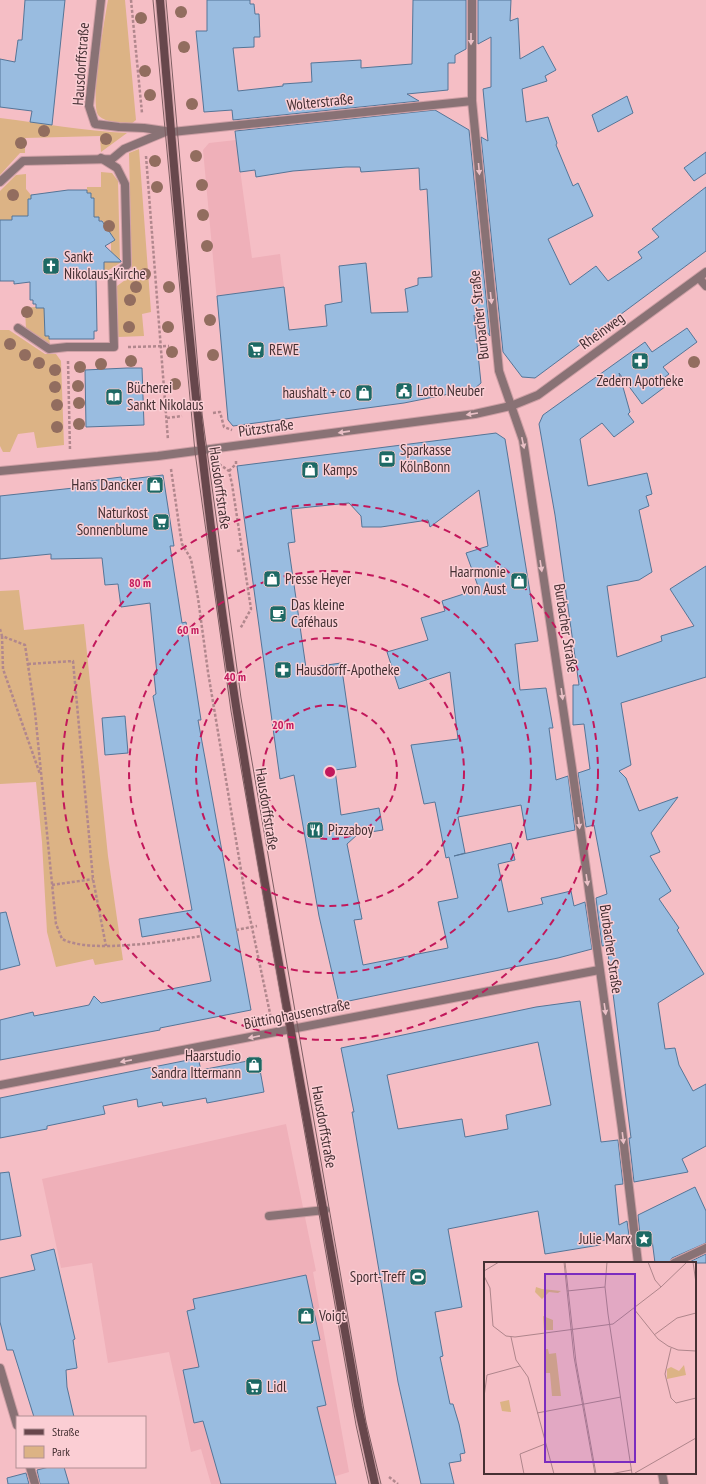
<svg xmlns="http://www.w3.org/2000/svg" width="706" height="1484" font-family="'PT Sans Narrow',sans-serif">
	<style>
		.built { fill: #efb0b9 }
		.green { fill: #dcb385 }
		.building { fill: #99bce0; stroke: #557597; fill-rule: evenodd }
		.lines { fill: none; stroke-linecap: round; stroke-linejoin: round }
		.service-casing { stroke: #ce9fa5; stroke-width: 10 }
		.minor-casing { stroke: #ce9fa5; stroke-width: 10 }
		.secondary-casing { stroke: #ce9fa5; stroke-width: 10 }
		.path { stroke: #b1878d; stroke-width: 2.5; stroke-dasharray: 3 2; stroke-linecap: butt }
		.service { stroke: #897275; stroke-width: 8 }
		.minor { stroke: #897275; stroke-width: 8 }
		.secondary { stroke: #67474c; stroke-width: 8 }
		.tram { stroke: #7e5e62; stroke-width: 1 }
		.tree { fill: #926d5f }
		.oneway { fill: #eac0c6 }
		.ring { fill: none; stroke: #c2185b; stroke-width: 2; stroke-dasharray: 7 5 }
		.labels { text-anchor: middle; stroke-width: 3; stroke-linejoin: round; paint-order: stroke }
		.street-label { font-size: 15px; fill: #453033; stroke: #fbced4 }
		.poi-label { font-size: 15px; fill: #453033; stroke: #fbced4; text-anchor: start }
		.inset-road { fill: none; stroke: #af858b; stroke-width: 1 }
		.view { fill: #7b2cbf; fill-opacity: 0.15; stroke: #7b2cbf; stroke-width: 2 }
		.inset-edge { fill: none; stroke: #453033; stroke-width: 2 }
		.centre { fill: #c2185b; stroke: #fbced4; stroke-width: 2 }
		.ring-label { font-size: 12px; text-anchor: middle; font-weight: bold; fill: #c2185b; stroke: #fbced4; stroke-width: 3; stroke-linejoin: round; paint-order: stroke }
	</style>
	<rect width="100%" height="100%" fill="#f5bec5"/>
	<g class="built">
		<polygon points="236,140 252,258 280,254 300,418 233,426 228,420 203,150 209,143"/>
		<polygon points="286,1124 316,1271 313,1272 349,1472 310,1484 211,1484 201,1449 191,1452 169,1352 108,1363 92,1263 61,1268 42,1179"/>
	</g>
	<g class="green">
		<path d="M108 0H125L136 120 131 124C122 123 106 123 99 116 89 106 105 17 108 0Z"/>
		<path d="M0 118C42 123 84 131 127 133L101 152 100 136 25 138V153H20L0 175Z"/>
		<polygon points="139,149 151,312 142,314 144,336 118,337 117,286 132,275 129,153"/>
		<polygon points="101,172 112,173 118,181 120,263 104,273 104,269 101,269 101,262 115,255 111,252 111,242 115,240 112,235 108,238 103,221 93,219 91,201 94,201 94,198 91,198 87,193 87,187 101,187"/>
		<polygon points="26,174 26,189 31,195 31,199 28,199 32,220 0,220 0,191 16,175"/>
		<polygon points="45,306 50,345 26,329 25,308"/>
		<polygon points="0,330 9,330 45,354 56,354 61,361 64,445 37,448 34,432 18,434 10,452 3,452 0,446"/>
		<polygon points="19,590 24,630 84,624 108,856 123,960 95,965 93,959 56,967 47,932 42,842 36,782 0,784 0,591"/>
	</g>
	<g class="building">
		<polygon points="25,0 65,0 52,125 30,122 32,111 0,107 0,59 15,62 18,40 22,40"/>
		<polygon points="207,0 250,0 250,4 254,4 255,14 259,14 260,37 254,37 254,47 233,48 238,91 283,86 283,84 312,82 311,63 361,60 361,68 412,64 413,0 466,0 466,49 455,55 455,63 448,63 448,90 407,94 419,101 233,120 232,110 204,112 196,31 207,31"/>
		<polygon points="478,0 511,0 510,21 518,18 520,59 543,46 556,70 545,76 547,81 522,89 526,122 548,117 557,143 556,145 573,186 578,183 593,216 548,239 570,285 596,266 608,281 642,258 638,252 659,237 652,229 706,187 706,251 535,378 522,377 503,352 481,137 488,141 483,89 491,87 491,37 478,44"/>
		<polygon points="627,96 633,113 598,132 592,115"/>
		<polygon points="435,110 469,130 490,336 474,315 481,383 474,389 404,403 233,426 228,420 217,296 284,287 289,330 327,326 325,305 342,302 339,266 366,263 371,313 408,312 405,289 418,285 418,278 432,277 427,189 420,190 419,168 361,172 360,167 346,167 293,171 256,177 255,170 240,172 235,131"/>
		<polygon points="706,152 706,173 694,181 684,168"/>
		<polygon points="68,190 87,190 87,193 91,193 91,198 94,198 94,217 99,217 99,221 102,221 115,240 105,246 121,261 121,262 104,262 104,273 100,275 100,277 96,278 97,331 94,331 94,339 49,339 49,336 45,336 44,308 36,308 36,304 33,304 33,300 30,300 30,282 14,284 14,281 0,281 0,220 12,220 12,216 28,216 28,199 31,199 31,195"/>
		<polygon points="687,328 697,342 663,367 669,374 661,380 666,386 642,404 619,373 630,412 628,414 634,422 614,437 602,423 580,439 588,486 647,473 652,494 646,496 649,506 639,510 652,572 639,580 607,586 617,657 662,641 661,636 694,626 670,589 706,566 706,677 621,703 631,765 619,771 626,778 639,811 678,797 651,833 660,852 650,856 671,891 659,899 679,928 677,930 704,974 658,1003 665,1049 675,1048 679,1065 693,1091 706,1084 706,1146 682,1159 688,1172 634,1182 629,1138 631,1138 607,945 602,946 596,898 607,894 594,825 586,827 578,773 590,769 584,724 573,725 573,685 579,685 555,515 539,424 543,415 645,342 652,352"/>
		<polygon points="127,368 142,368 144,425 86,427 85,370"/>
		<path d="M496 433 505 439 538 641 515 644 520 690 546 688 553 728H549L556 780 568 776 575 830 527 840 521 805 458 817 465 853 454 856 511 843 515 860 498 864 508 912 543 904 541 898 571 891 574 906 585 902 592 949 558 958 339 1003 319 916 294 775 280 779 237 466ZM479 490 488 546 466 553 479 589 442 601 445 611 421 618 428 640 387 652 399 689 450 672 458 739 411 745 424 804 435 802 446 858 449 857 458 898 438 902 448 948 363 965 354 920 362 919 347 844 358 834 383 830 379 808 341 815 335 770 356 767 341 663 306 668 288 543 295 542 291 509 349 503 361 516 362 527H381L428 520 430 527Z"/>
		<polygon points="163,475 174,546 170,546 182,623 186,622 201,720 198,720 251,1010 160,1028 160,1030 0,1060 0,1020 33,1012 34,1016 89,1005 94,996 101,1003 211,981 200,927 142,937 139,919 192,910 153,696 156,694 154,675 157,674 150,603 121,607 118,584 105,585 102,558 51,559 51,554 0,559 0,496 83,487 83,482 121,477 122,480"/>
		<polygon points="125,716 128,753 105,755 102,718"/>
		<polygon points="6,912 20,965 0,970 0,913"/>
		<path d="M580 1001 601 1142 618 1140 623 1184 615 1185 619 1225 627 1221 629 1236 600 1241V1245L545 1254 538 1211 448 1229 462 1307 435 1312 443 1356 440 1357 450 1404H453L459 1424 465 1453 460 1454 461 1461 449 1463 454 1484H421L398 1382 352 1112H354L341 1048 536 1007ZM538 1042 551 1105 506 1115 508 1129 465 1137 462 1119 398 1129 387 1075Z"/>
		<polygon points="198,1058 201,1070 258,1059 264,1092 207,1103 206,1098 163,1106 162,1102 138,1107 137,1099 103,1106 105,1114 47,1126 47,1129 0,1138 0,1098"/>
		<polygon points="9,1172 21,1236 0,1240 0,1173"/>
		<polygon points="695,1187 706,1211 706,1243 672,1258 669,1263 655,1263 651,1232 640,1235 638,1215"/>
		<polygon points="54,1249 75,1339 73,1340 77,1368 66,1370 67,1387 74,1417 34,1417 13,1350 7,1350 0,1322 0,1278 35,1270 31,1255"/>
		<polygon points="706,1254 706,1263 687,1263"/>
		<polygon points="306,1275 320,1340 312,1341 326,1405 317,1407 336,1484 221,1484 203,1421 194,1423 183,1370 199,1367 187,1311 195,1309 193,1299"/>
		<polygon points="49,1467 64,1467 69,1484 40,1484 37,1470"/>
		<polygon points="26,1473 29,1484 8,1484 7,1478"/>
	</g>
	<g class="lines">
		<defs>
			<g id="service">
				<polyline points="101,0 89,106 95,124 119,127 144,128 172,132"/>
				<polyline points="0,182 23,161 112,159 124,149 165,132"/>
				<polyline points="18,328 49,349 67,347 114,347 112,278 127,265 125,184 117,168 101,158"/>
				<polyline points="269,1216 325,1210"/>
				<polyline points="674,1263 706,1248"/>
			</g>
			<g id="minor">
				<polyline points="472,0 472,101 499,371 523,440 572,768 622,1129 638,1263"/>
				<polyline points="172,132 472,101"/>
				<polyline points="699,278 706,286"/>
				<polyline points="0,471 158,456 475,414 511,406 538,395 706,272"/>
				<polyline points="0,1085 599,970"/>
				<polyline points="0,1368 17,1425"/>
				<polyline points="30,1467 35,1484"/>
				<polyline points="662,1473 664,1484"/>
			</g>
			<path id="secondary" d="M160 0C178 218 196 437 228 653 265 905 315 1155 358 1406L375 1484"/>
		</defs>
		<use href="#service" class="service-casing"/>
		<use href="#minor" class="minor-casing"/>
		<use href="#secondary" class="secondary-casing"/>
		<g class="path">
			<polyline points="131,0 142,113"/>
			<polyline points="146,156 168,440"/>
			<polyline points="128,347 169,346"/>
			<polyline points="68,361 70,450"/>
			<polyline points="213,413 220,412 224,427 232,430"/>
			<polyline points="167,418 182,416"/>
			<polyline points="219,464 229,471 232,484 251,609 240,629"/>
			<polyline points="171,469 180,532 182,544 191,559 198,598 208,672 245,894 271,1018"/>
			<polyline points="229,471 236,464 236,460"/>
			<polyline points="237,551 242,550"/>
			<path d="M0 629 2 636 25 645 35 712 56 924 62 939C90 954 169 941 202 936"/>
			<polyline points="2,636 3,669 40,774"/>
			<polyline points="28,664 73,661 93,879 106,946"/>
			<polyline points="52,885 93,879"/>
			<polyline points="236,930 257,926"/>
			<polyline points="389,1477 398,1484"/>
		</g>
		<use href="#service" class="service"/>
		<use href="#minor" class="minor"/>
		<use href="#secondary" class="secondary"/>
		<g class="tram">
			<polyline points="153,0 195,452 231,711 356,1425 369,1484"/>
			<polyline points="166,0 202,414 241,698 366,1422 381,1484"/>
		</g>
	</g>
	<g class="tree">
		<circle cx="181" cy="12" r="6"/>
		<circle cx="141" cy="18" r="6"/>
		<circle cx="184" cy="47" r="6"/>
		<circle cx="145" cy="71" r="6"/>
		<circle cx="150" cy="95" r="6"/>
		<circle cx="192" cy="104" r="6"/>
		<circle cx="44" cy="131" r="6"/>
		<circle cx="106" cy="139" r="6"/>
		<circle cx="21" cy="143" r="6"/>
		<circle cx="196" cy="156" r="6"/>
		<circle cx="155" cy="161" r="6"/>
		<circle cx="202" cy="185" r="6"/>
		<circle cx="157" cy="187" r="6"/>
		<circle cx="13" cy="195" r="6"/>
		<circle cx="203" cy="215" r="6"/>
		<circle cx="109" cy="226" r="6"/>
		<circle cx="207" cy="246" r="6"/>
		<circle cx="145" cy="274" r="6"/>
		<circle cx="136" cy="287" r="6"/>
		<circle cx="169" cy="287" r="6"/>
		<circle cx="130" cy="300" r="6"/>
		<circle cx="27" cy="312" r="6"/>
		<circle cx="210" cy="320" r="6"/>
		<circle cx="129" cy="327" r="6"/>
		<circle cx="168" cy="327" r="6"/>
		<circle cx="10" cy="344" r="6"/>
		<circle cx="172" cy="352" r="6"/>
		<circle cx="25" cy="355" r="6"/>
		<circle cx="213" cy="355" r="6"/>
		<circle cx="131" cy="361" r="6"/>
		<circle cx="694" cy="362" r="6"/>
		<circle cx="39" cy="363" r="6"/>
		<circle cx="101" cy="364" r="6"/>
		<circle cx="80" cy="367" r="6"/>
		<circle cx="55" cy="370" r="6"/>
		<circle cx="175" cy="384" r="6"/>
		<circle cx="78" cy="386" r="6"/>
		<circle cx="55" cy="387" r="6"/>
		<circle cx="79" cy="403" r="6"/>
		<circle cx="57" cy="405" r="6"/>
		<circle cx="79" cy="424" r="6"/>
		<circle cx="57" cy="427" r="6"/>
	</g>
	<defs><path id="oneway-solid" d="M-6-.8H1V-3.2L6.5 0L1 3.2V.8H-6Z"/></defs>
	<g class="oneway">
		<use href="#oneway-solid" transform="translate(471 39) rotate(90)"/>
		<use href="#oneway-solid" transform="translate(479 169) rotate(85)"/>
		<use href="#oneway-solid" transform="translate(491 298) rotate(84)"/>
		<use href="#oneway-solid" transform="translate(472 414) rotate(171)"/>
		<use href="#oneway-solid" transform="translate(344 432) rotate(172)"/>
		<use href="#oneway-solid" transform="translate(523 443) rotate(78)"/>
		<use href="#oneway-solid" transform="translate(541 566) rotate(81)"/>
		<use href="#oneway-solid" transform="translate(562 694) rotate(82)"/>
		<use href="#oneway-solid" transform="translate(579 823) rotate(83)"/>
		<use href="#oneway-solid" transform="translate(587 880) rotate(82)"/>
		<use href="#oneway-solid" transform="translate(605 1009) rotate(82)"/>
		<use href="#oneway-solid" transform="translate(254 1037) rotate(169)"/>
		<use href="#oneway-solid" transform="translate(126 1061) rotate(169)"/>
		<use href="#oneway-solid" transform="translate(623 1138) rotate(83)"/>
	</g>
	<g class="ring">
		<circle cx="330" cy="772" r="67"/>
		<circle cx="330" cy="772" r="134"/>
		<circle cx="330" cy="772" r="201"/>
		<circle cx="330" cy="772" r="268"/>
	</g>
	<defs>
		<symbol id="church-square" viewBox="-11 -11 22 22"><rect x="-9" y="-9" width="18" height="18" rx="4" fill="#1d6964" stroke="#fbced4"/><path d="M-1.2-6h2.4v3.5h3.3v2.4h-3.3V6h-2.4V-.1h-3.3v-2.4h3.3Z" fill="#fff"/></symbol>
		<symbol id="supermarket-square" viewBox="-11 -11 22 22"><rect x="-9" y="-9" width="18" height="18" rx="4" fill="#1d6964" stroke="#fbced4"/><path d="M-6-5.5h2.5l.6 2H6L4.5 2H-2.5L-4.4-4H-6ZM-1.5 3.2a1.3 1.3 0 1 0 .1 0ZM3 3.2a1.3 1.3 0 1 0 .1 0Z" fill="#fff"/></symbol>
		<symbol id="pharmacy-square" viewBox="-11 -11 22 22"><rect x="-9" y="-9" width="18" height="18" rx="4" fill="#1d6964" stroke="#fbced4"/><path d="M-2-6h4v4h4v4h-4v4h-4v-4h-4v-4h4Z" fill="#fff"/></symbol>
		<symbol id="civic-square" viewBox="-11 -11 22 22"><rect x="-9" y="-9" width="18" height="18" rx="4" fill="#1d6964" stroke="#fbced4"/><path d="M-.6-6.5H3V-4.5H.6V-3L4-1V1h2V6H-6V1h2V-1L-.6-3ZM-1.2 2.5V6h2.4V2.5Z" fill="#fff"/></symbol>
		<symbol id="shop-square" viewBox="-11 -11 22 22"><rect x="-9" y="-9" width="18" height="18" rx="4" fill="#1d6964" stroke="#fbced4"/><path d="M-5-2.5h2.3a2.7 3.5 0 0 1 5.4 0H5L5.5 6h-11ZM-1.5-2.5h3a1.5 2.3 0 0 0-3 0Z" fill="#fff"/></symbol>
		<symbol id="library-square" viewBox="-11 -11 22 22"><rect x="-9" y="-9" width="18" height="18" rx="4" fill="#1d6964" stroke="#fbced4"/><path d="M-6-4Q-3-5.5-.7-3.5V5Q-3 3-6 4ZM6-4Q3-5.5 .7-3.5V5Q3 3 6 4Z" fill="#fff"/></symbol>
		<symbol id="bank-square" viewBox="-11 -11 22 22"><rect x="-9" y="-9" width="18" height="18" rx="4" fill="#1d6964" stroke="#fbced4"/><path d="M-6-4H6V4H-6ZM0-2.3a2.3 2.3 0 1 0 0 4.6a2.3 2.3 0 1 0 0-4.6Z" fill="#fff"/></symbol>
		<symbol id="cafe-square" viewBox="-11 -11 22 22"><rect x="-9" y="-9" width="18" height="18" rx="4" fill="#1d6964" stroke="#fbced4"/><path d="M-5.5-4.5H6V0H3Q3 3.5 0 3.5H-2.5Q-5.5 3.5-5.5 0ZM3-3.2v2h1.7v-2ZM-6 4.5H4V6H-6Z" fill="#fff"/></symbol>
		<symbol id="restaurant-square" viewBox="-11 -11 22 22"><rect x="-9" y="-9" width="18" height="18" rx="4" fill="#1d6964" stroke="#fbced4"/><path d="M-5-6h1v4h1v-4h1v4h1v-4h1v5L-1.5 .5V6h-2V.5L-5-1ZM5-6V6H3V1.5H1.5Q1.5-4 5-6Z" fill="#fff"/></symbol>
		<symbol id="sight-square" viewBox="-11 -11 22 22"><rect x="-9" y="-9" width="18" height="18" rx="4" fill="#1d6964" stroke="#fbced4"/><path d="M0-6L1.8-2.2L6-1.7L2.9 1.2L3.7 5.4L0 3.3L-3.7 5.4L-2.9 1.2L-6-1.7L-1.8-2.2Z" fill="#fff"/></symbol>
		<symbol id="stadium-square" viewBox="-11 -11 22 22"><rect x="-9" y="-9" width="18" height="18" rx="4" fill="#1d6964" stroke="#fbced4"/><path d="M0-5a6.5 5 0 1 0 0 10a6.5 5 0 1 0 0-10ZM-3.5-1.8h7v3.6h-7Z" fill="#fff"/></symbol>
	</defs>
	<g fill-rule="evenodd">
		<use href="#church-square" x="41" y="256" width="20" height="20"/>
		<use href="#supermarket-square" x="246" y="340" width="20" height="20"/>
		<use href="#pharmacy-square" x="630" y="351" width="20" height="20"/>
		<use href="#civic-square" x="394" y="381" width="20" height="20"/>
		<use href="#shop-square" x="354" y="383" width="20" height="20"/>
		<use href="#library-square" x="104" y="387" width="20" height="20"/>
		<use href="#bank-square" x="377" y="449" width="20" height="20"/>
		<use href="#shop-square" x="300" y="460" width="20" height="20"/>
		<use href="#shop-square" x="145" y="475" width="20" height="20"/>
		<use href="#supermarket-square" x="151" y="512" width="20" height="20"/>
		<use href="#shop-square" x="262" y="569" width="20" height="20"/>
		<use href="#shop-square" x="509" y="571" width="20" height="20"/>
		<use href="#cafe-square" x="268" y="604" width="20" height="20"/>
		<use href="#pharmacy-square" x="273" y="660" width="20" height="20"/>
		<use href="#restaurant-square" x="305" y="820" width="20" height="20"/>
		<use href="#shop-square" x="244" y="1055" width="20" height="20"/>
		<use href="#sight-square" x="634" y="1229" width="20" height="20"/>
		<use href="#stadium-square" x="408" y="1267" width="20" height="20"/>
		<use href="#shop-square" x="296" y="1306" width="20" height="20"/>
		<use href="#supermarket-square" x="244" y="1377" width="20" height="20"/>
	</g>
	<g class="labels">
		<g class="street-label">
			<text transform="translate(81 64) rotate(-86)" y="5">Hausdorffstraße</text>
			<text transform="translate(320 102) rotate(-6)" y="5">Wolterstraße</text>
			<text transform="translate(479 315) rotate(-96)" y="5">Burbacher Straße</text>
			<text transform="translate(602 331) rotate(-36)" y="5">Rheinweg</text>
			<text transform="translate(266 428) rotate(-8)" y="5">Pützstraße</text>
			<text transform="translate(220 488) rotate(82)" y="5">Hausdorffstraße</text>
			<text transform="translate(566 628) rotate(81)" y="5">Burbacher Straße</text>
			<text transform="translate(267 809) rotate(81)" y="5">Hausdorffstraße</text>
			<text transform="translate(611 949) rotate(82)" y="5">Burbacher Straße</text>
			<text transform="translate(297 1014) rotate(-11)" y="5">Büttinghausenstraße</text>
			<text transform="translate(324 1127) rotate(80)" y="5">Hausdorffstraße</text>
		</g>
		<g class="poi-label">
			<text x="64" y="262">Sankt<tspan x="64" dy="17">Nikolaus-Kirche</tspan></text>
			<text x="269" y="355">REWE</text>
			<text x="640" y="386" text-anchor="middle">Zedern Apotheke</text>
			<text x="127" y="393">Bücherei<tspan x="127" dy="17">Sankt Nikolaus</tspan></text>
			<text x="417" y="396">Lotto Neuber</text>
			<text x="351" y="398" text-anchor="end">haushalt + co</text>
			<text x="400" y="455">Sparkasse<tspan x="400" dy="17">KölnBonn</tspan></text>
			<text x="323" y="475">Kamps</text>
			<text x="142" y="490" text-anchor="end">Hans Dancker</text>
			<text x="148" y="518" text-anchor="end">Naturkost<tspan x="148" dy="17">Sonnenblume</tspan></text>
			<text x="506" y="577" text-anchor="end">Haarmonie<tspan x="506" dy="17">von Aust</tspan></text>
			<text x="285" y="584">Presse Heyer</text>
			<text x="291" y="610">Das kleine<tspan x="291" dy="17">Caféhaus</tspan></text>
			<text x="296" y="675">Hausdorff-Apotheke</text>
			<text x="328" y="835">Pizzaboy</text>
			<text x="241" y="1061" text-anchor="end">Haarstudio<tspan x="241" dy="17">Sandra Ittermann</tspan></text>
			<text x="631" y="1244" text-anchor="end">Julie Marx</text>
			<text x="405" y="1282" text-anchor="end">Sport-Treff</text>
			<text x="319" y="1321">Voigt</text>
			<text x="267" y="1392">Lidl</text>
		</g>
	</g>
	<g transform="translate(484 1262)">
		<rect width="212" height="212" fill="#f5bec5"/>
		<path d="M52 25 58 27 77 29 74 31 65 30 58 37 51 30ZM59 54 69 58V68H60ZM60 87H64L65 92 72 91 77 134H68L66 111H60ZM200 103 202 113 183 117V107L187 105 195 109ZM25 138 27 150 18 149 16 140Z" fill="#dcb385"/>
		<path class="inset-road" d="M80 0 90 95 111 212M81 0 92 100 112 212M123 0 121 25 124 52 148 212M164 0 171 18 177 25M209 0 212 21M0 9 15 0M0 14 6 26 9 64 22 74 31 75 129 62 177 25 203 0M83 29 121 25M150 47 174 77 184 84 194 88 212 89M170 73 193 56 212 51M27 75 32 98 44 115 70 212M187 86 181 112 187 136 192 141 212 136M0 135 3 113 36 104M53 151 137 135M151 211 212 176M40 212 36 192 61 182M126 212 147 208"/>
		<path class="view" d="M61 12H151V200H61Z"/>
		<rect width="212" height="212" class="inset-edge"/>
	</g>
	<circle cx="330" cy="772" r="6" class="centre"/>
	<g class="ring-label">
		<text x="140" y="587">80 m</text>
		<text x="188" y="634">60 m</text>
		<text x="235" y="681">40 m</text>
		<text x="283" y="729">20 m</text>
	</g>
	<rect x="16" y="1416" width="130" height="52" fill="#fbced4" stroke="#b28f94"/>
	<rect x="24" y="1429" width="20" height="6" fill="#67474c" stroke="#b28f94"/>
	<text x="52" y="1436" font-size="12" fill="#453033">Straße</text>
	<rect x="24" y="1446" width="20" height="12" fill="#dcb385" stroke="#b28f94"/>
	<text x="52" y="1456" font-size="12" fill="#453033">Park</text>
</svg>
